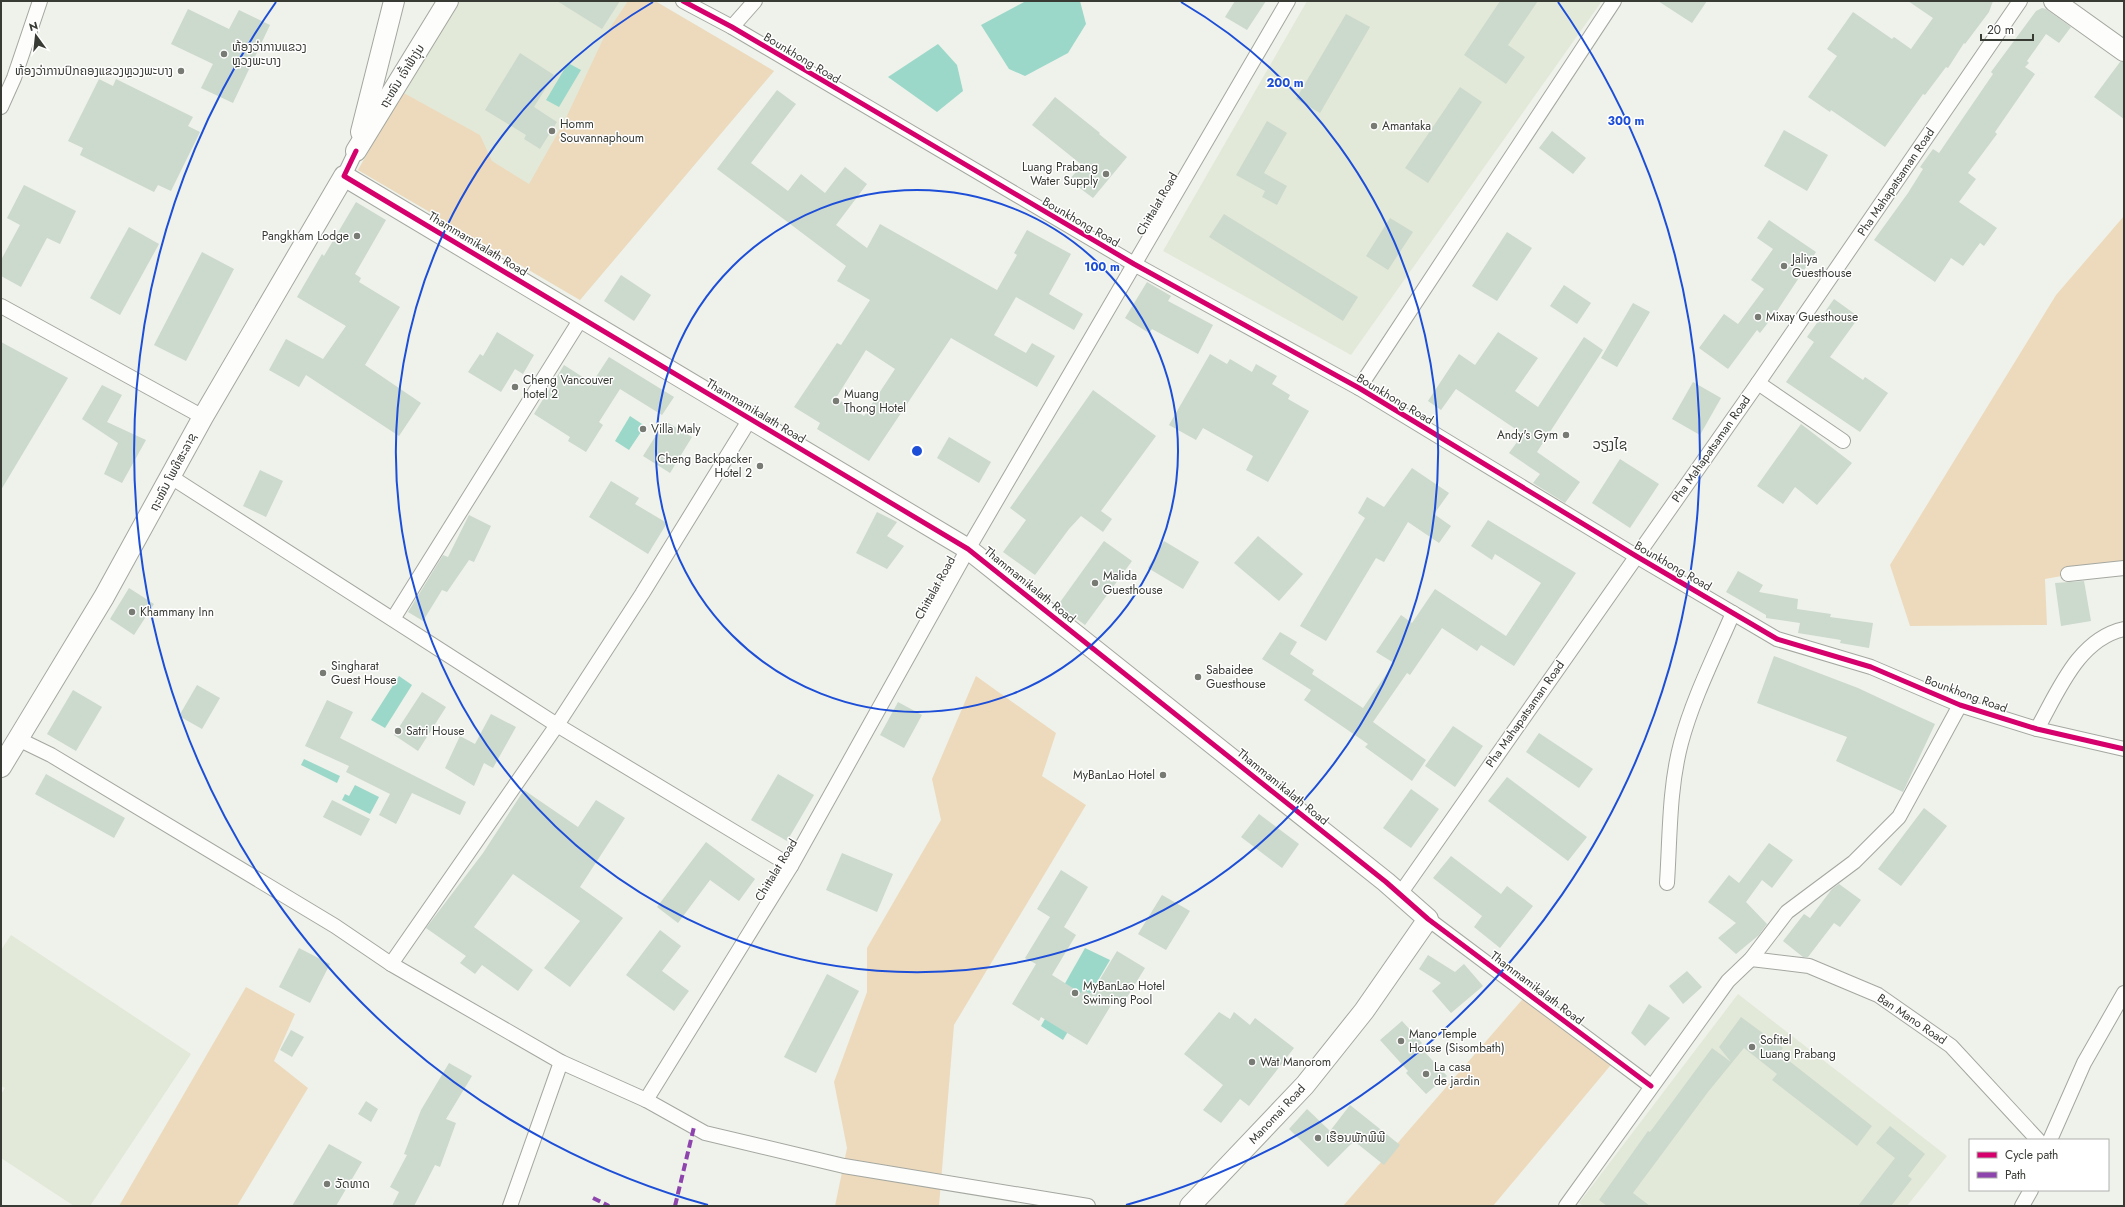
<svg xmlns="http://www.w3.org/2000/svg" width="2125" height="1207" font-family="Jost,'Noto Sans Lao',sans-serif">
	<style>
		.built { fill: #e3e9d9 }
		.green { fill: #eddabd }
		.water { fill: #9bd8c9 }
		.building { fill: #ccd9cd; fill-rule: evenodd }
		.lines { fill: none; stroke-linecap: round; stroke-linejoin: round }
		.street-casing { stroke: #a4a7a0; stroke-width: 16 }
		.secondary-casing { stroke: #a4a7a0; stroke-width: 22 }
		.street { stroke: #fdfdfc; stroke-width: 14 }
		.secondary { stroke: #fdfdfc; stroke-width: 20 }
		.quiet { stroke: #8e44ad; stroke-width: 4; stroke-dasharray: 8 4; stroke-linecap: butt }
		.cycleway-casing { stroke: #fff; stroke-width: 8 }
		.cycleway { stroke: #d6006c; stroke-width: 5 }
		.ring { fill: none; stroke: #1d4ed8; stroke-width: 2 }
		.poi-dot { fill: #787b74; stroke: #fff; stroke-width: 1.5 }
		.labels { text-anchor: middle; stroke-width: 3; stroke-linejoin: round; paint-order: stroke }
		.poi-label { font-size: 12px; fill: #383b34; stroke: #fff; text-anchor: start }
		.street-label { font-size: 12px; fill: #383b34; stroke: #fff }
		.quarter-label { font-size: 14px; fill: #383b34; stroke: #fff }
		.centre { fill: #1d4ed8; stroke: #fff; stroke-width: 2 }
		.ring-label { font-size: 12px; text-anchor: middle; font-weight: bold; fill: #1d4ed8; stroke: #fff; stroke-width: 3; stroke-linejoin: round; paint-order: stroke }
	</style>
	<rect width="100%" height="100%" fill="#eff2ea"/>
	<g class="built">
		<polygon points="453,1 655,1 774,71 580,300 358,170"/>
		<polygon points="1307,1 1602,1 1351,355 1163,251"/>
		<polygon points="11,935 191,1054 90,1206 74,1206 1,1158 1,1094 5,1088 1,1086 1,950"/>
		<polygon points="1738,994 1947,1156 1907,1206 1583,1206 1579,1203"/>
	</g>
	<g class="green">
		<polygon points="628,1 655,1 774,71 580,300 358,170 402,92 480,135 492,161 529,184 564,122 605,35"/>
		<polygon points="2124,216 2124,565 2045,579 2047,625 1910,626 1890,565 2056,295"/>
		<polygon points="976,676 1056,733 1042,776 1086,805 954,1025 939,1206 835,1206 847,1148 834,1082 867,992 867,948 941,820 932,779"/>
		<polygon points="246,987 295,1014 274,1061 308,1088 237,1206 119,1206"/>
		<polygon points="1527,994 1615,1060 1493,1206 1343,1206"/>
	</g>
	<g class="water">
		<polygon points="1026,1 1080,1 1086,24 1068,53 1025,76 1009,69 981,25"/>
		<polygon points="938,44 957,65 963,91 937,112 888,77"/>
		<polygon points="568,63 581,70 559,107 546,100"/>
		<polygon points="630,416 645,426 629,450 615,441"/>
		<polygon points="399,676 412,685 385,728 371,720"/>
		<polygon points="304,759 340,776 337,783 301,765"/>
		<polygon points="355,785 379,797 370,814 342,800 345,794 349,796"/>
		<polygon points="1085,948 1110,960 1063,1040 1041,1026"/>
	</g>
	<g class="building">
		<polygon points="557,1 620,1 602,29"/>
		<polygon points="1235,1 1266,1 1247,30 1225,17"/>
		<polygon points="1500,1 1538,1 1508,45 1525,57 1506,84 1464,55"/>
		<polygon points="1658,1 1707,1 1692,23"/>
		<polygon points="1908,1 1993,1 1989,12 1965,44 1964,43 1948,68 1946,67 1925,95 1923,94 1885,147 1831,110 1830,112 1808,97 1837,56 1827,49 1853,12 1892,39 1894,37 1911,49 1933,18"/>
		<polygon points="2042,8 2046,9 2071,27 2059,43 2046,34 2027,61 2029,63 2025,67 2035,74 1995,132 1997,134 1968,173 1976,179 1959,202 1997,228 1984,246 1980,243 1963,266 1951,258 1935,282 1874,240 1908,193 1923,169 1920,167 1933,149 1939,153 1993,74 1991,72 2008,49 2036,11"/>
		<polygon points="188,9 229,29 239,10 270,25 233,103 201,88 213,64 171,44"/>
		<polygon points="1346,14 1370,27 1320,113 1296,99"/>
		<polygon points="520,53 554,75 534,107 557,122 540,149 524,139 526,135 485,110"/>
		<polygon points="2120,62 2124,62 2124,119 2094,97"/>
		<polygon points="99,79 113,86 116,79 193,117 188,126 200,132 171,191 158,185 154,192 80,155 83,148 68,141"/>
		<polygon points="1460,87 1482,102 1428,183 1405,168"/>
		<path d="M777 90 796 104 751 163 788 191 801 174 825 193 845 167 867 184 836 225 867 248 880 224 997 290 1017 255 1014 253 1027 230 1071 254 1049 294 1083 314 1074 330 1016 297 994 335 1026 353 1032 343 1055 356 1037 387 951 338 869 461 817 429 820 423 794 407 837 343 841 345 870 300 837 281 846 266 717 169ZM866 350 895 369 864 416 836 398Z"/>
		<polygon points="1055,97 1100,133 1099,134 1127,157 1093,198 1069,180 1082,165 1032,125"/>
		<polygon points="1267,121 1287,133 1264,173 1287,186 1277,205 1262,197 1265,191 1236,175"/>
		<polygon points="1784,130 1828,155 1807,191 1764,166"/>
		<polygon points="1552,131 1586,158 1573,174 1539,148"/>
		<polygon points="24,185 76,211 60,244 47,238 21,287 1,276 1,260 20,225 7,218"/>
		<polygon points="356,202 386,220 355,274 361,278 359,282 400,307 365,365 421,403 399,436 306,375 299,387 269,370 286,339 323,359 346,326 297,297 322,254 324,256"/>
		<polygon points="1224,214 1358,297 1343,321 1209,237"/>
		<polygon points="1390,218 1413,232 1388,270 1366,256"/>
		<polygon points="1769,220 1816,252 1777,311 1760,333 1757,330 1728,369 1699,348 1724,314 1738,324 1764,289 1751,280 1773,249 1757,238"/>
		<polygon points="129,227 159,244 120,315 90,298"/>
		<polygon points="1507,232 1532,248 1497,301 1472,286"/>
		<polygon points="202,252 234,269 186,361 154,345"/>
		<polygon points="621,275 651,295 634,321 604,301"/>
		<polygon points="1147,282 1171,296 1168,301 1213,325 1198,354 1152,329 1149,333 1125,318"/>
		<polygon points="1564,285 1591,303 1577,324 1550,306"/>
		<polygon points="1834,299 1859,317 1830,357 1863,380 1865,377 1888,393 1860,432 1786,382 1814,342 1807,337"/>
		<polygon points="1633,303 1650,312 1617,367 1601,358"/>
		<polygon points="497,332 534,355 523,374 515,369 501,392 468,372 480,354 483,356"/>
		<polygon points="1498,332 1538,358 1515,391 1538,407 1584,337 1603,350 1537,452 1580,482 1565,503 1533,483 1540,474 1509,453 1523,434 1456,389 1441,410 1428,401 1459,354 1475,365"/>
		<polygon points="1,342 68,378 1,490"/>
		<polygon points="1210,354 1227,364 1230,359 1252,372 1256,364 1277,376 1272,384 1290,395 1288,399 1309,411 1268,482 1246,470 1253,456 1203,428 1196,440 1169,425"/>
		<polygon points="609,357 674,397 662,415 620,389 599,422 603,425 586,452 568,441 570,437 534,414 564,365 592,383"/>
		<polygon points="1693,382 1721,398 1700,435 1672,419"/>
		<polygon points="102,385 122,395 107,422 146,440 122,483 104,474 118,443 82,419"/>
		<polygon points="1093,390 1156,436 1101,511 1112,519 1103,532 1081,516 1069,529 1035,575 1003,552 1026,520 1010,508"/>
		<polygon points="665,421 692,437 670,473 643,456"/>
		<polygon points="1801,424 1852,463 1817,505 1795,487 1783,504 1757,486"/>
		<polygon points="949,437 991,462 979,483 937,458"/>
		<polygon points="1620,459 1659,484 1630,528 1592,503"/>
		<polygon points="1412,468 1449,493 1434,514 1451,526 1439,543 1408,522 1384,562 1376,558 1326,641 1300,626 1365,518 1358,513 1367,497 1384,507"/>
		<polygon points="260,470 283,481 266,517 243,506"/>
		<polygon points="611,481 639,498 635,504 667,523 648,554 589,517"/>
		<polygon points="877,512 897,522 887,536 904,546 887,569 856,553"/>
		<polygon points="469,515 491,526 474,562 469,560 447,592 442,590 423,621 408,612 443,555 448,557"/>
		<polygon points="1488,520 1576,573 1514,666 1481,645 1477,651 1442,628 1410,675 1407,673 1373,722 1426,760 1412,781 1365,747 1368,744 1304,700 1311,690 1262,659 1280,632 1297,642 1290,654 1314,670 1312,674 1363,708 1394,663 1376,652 1401,615 1412,623 1435,589 1506,636 1541,583 1495,554 1492,560 1471,546"/>
		<polygon points="1258,536 1303,574 1279,601 1234,563"/>
		<polygon points="1104,541 1132,561 1085,625 1058,605"/>
		<polygon points="1164,541 1199,562 1183,589 1148,568"/>
		<polygon points="1738,571 1763,585 1759,592 1798,599 1797,609 1831,614 1830,617 1873,623 1869,648 1840,643 1841,640 1798,633 1800,623 1766,618 1766,615 1726,592"/>
		<polygon points="2084,581 2091,621 2061,626 2055,583"/>
		<polygon points="129,588 154,604 134,635 110,619"/>
		<polygon points="1774,656 1858,688 1935,724 1903,792 1836,761 1847,737 1757,703"/>
		<polygon points="197,685 220,698 202,729 179,716"/>
		<polygon points="73,690 102,707 76,751 47,734"/>
		<polygon points="422,692 446,707 418,751 394,735"/>
		<polygon points="327,700 353,712 340,738 466,802 460,815 412,793 396,824 379,815 390,794 346,772 349,766 305,746"/>
		<polygon points="898,702 922,715 904,748 880,735"/>
		<polygon points="491,714 516,727 493,768 484,763 474,786 445,768 460,736 475,744"/>
		<polygon points="1453,726 1483,746 1455,787 1425,766"/>
		<polygon points="1539,733 1593,769 1579,788 1526,752"/>
		<polygon points="46,774 125,818 114,838 35,794"/>
		<polygon points="778,774 814,795 787,841 751,820"/>
		<polygon points="1507,777 1587,837 1568,861 1488,801"/>
		<polygon points="1411,789 1439,809 1411,848 1383,828"/>
		<polygon points="524,790 578,827 596,800 625,818 580,887 623,918 570,987 544,968 580,921 513,874 474,927 533,970 518,991 482,965 475,974 460,963 466,956 426,928 483,853"/>
		<polygon points="332,800 370,819 361,836 323,817"/>
		<polygon points="1924,808 1947,826 1901,886 1878,869"/>
		<polygon points="1259,814 1299,844 1282,868 1241,837"/>
		<polygon points="706,842 755,879 739,901 710,880 678,923 657,907"/>
		<polygon points="1769,843 1793,860 1772,888 1762,880 1746,902 1767,924 1759,935 1736,954 1718,938 1736,923 1708,902 1729,875 1739,883"/>
		<polygon points="842,853 893,874 877,912 826,890"/>
		<polygon points="1451,856 1501,894 1507,886 1533,906 1500,948 1474,927 1482,916 1433,878"/>
		<polygon points="1061,870 1088,887 1064,927 1076,935 1052,975 1081,993 1083,989 1091,994 1117,951 1145,968 1121,1007 1113,1002 1087,1045 1041,1017 1039,1021 1012,1004 1036,964 1025,958 1050,917 1037,909"/>
		<polygon points="1839,884 1861,900 1840,927 1834,923 1808,957 1803,957 1783,941 1804,914 1810,918 1832,889"/>
		<polygon points="1162,895 1190,911 1166,950 1138,934"/>
		<polygon points="660,930 681,946 662,971 689,991 674,1011 626,975"/>
		<polygon points="299,948 330,964 310,1003 279,987"/>
		<polygon points="1428,955 1455,972 1464,964 1483,986 1451,1013 1432,991 1441,983 1419,969"/>
		<polygon points="1687,971 1702,987 1683,1004 1669,986"/>
		<polygon points="827,974 859,991 816,1073 784,1057"/>
		<polygon points="1649,1004 1670,1018 1645,1046 1631,1033"/>
		<polygon points="1219,1012 1230,1019 1234,1012 1250,1025 1255,1018 1294,1048 1249,1106 1240,1099 1221,1123 1203,1110 1223,1085 1184,1054"/>
		<polygon points="1741,1017 1783,1048 1779,1053 1872,1126 1857,1146 1772,1080 1777,1074 1744,1048 1708,1092 1633,1193 1650,1206 1607,1206 1599,1200 1648,1131 1650,1132 1712,1048 1731,1062 1719,1047"/>
		<polygon points="1402,1021 1422,1043 1419,1046 1447,1076 1426,1094 1406,1073 1408,1071 1380,1040"/>
		<polygon points="291,1030 304,1037 292,1057 280,1050"/>
		<polygon points="449,1063 472,1076 446,1119 456,1123 440,1167 435,1165 414,1206 392,1206 399,1192 390,1187 407,1155 404,1154 421,1110"/>
		<polygon points="366,1101 378,1109 371,1122 358,1114"/>
		<polygon points="1350,1105 1400,1145 1384,1165 1354,1141 1328,1167 1289,1129 1307,1109 1330,1131"/>
		<polygon points="1890,1126 1925,1154 1908,1176 1912,1179 1891,1206 1858,1206 1895,1158 1876,1143"/>
		<polygon points="329,1144 362,1162 336,1206 292,1206"/>
	</g>
	<g class="lines">
		<defs>
			<g id="street">
				<polyline points="683,1 732,27 1134,264 1359,388 1636,556 1777,639 1871,667 1960,705 2037,729 2124,749"/>
				<polyline points="732,27 755,1"/>
				<polyline points="1,107 14,78 40,1"/>
				<polyline points="344,176 356,151"/>
				<polyline points="1,306 203,417"/>
				<polyline points="1758,383 1843,441"/>
				<polyline points="1359,388 1614,1"/>
				<polyline points="171,477 557,725 791,866"/>
				<polyline points="2068,574 2124,568"/>
				<polyline points="393,619 582,317"/>
				<path d="M2037 729C2058 692 2078 639 2124 629"/>
				<polyline points="18,739 51,755 335,926 391,964 561,1062 646,1100 705,1133 844,1166 1088,1206"/>
				<path d="M1667 883C1670 837 1669 788 1681 743 1693 698 1715 655 1733 613"/>
				<polyline points="1400,894 1758,383 2020,1"/>
				<polyline points="1428,919 1651,1086"/>
				<polyline points="1751,959 1809,966 1878,995 1951,1046 2038,1140"/>
				<polyline points="391,964 557,725 642,594 750,419"/>
				<polyline points="646,1100 791,866 968,549 1288,1"/>
				<polyline points="2050,1140 2084,1063 2124,993"/>
				<polyline points="510,1206 561,1062"/>
				<polyline points="1566,1206 1728,981 1751,959 1787,912 1854,862 1899,817 1960,705"/>
				<polyline points="2022,1206 2031,1190"/>
			</g>
			<g id="secondary">
				<polyline points="2054,1 2124,51"/>
				<polyline points="361,132 394,1"/>
				<polyline points="356,151 448,1"/>
				<polyline points="1,767 104,597 203,417 344,176 968,549 1386,882 1428,919 1364,1011 1305,1085 1190,1206"/>
			</g>
		</defs>
		<use href="#street" class="street-casing"/>
		<use href="#secondary" class="secondary-casing"/>
		<use href="#street" class="street"/>
		<use href="#secondary" class="secondary"/>
		<g class="quiet">
			<polyline points="593,1198 609,1206"/>
			<polyline points="675,1206 694,1127"/>
		</g>
		<defs>
			<g id="cycleway">
				<polyline points="683,1 732,27 1134,264 1359,388 1636,556 1777,639 1871,667 1960,705 2037,729 2124,749"/>
				<polyline points="356,151 344,176 968,549 1386,882 1428,919 1651,1086"/>
			</g>
		</defs>
		<use href="#cycleway" class="cycleway-casing"/>
		<use href="#cycleway" class="cycleway"/>
	</g>
	<g class="ring">
		<circle cx="917" cy="451" r="261"/>
		<path d="M1181 2A521 521 0 1 1 653 2"/>
		<path d="M708 1205A782 782 0 0 1 276 2M1558 2A782 782 0 0 1 1126 1205"/>
	</g>
	<g class="poi-dot">
		<circle cx="224" cy="54" r="4"/>
		<circle cx="181" cy="71" r="4"/>
		<circle cx="1374" cy="126" r="4"/>
		<circle cx="552" cy="131" r="4"/>
		<circle cx="1106" cy="174" r="4"/>
		<circle cx="357" cy="236" r="4"/>
		<circle cx="1784" cy="266" r="4"/>
		<circle cx="1758" cy="317" r="4"/>
		<circle cx="515" cy="387" r="4"/>
		<circle cx="836" cy="401" r="4"/>
		<circle cx="643" cy="429" r="4"/>
		<circle cx="1566" cy="435" r="4"/>
		<circle cx="760" cy="466" r="4"/>
		<circle cx="1095" cy="583" r="4"/>
		<circle cx="132" cy="612" r="4"/>
		<circle cx="323" cy="673" r="4"/>
		<circle cx="1198" cy="677" r="4"/>
		<circle cx="398" cy="731" r="4"/>
		<circle cx="1163" cy="775" r="4"/>
		<circle cx="1075" cy="993" r="4"/>
		<circle cx="1401" cy="1041" r="4"/>
		<circle cx="1752" cy="1047" r="4"/>
		<circle cx="1252" cy="1062" r="4"/>
		<circle cx="1426" cy="1074" r="4"/>
		<circle cx="1318" cy="1138" r="4"/>
		<circle cx="327" cy="1184" r="4"/>
	</g>
	<g class="labels">
		<g class="poi-label">
			<text x="232" y="51">ຫ້ອງວ່າການແຂວງ<tspan x="232" dy="14">ຫຼວງພະບາງ</tspan></text>
			<text x="173" y="75" text-anchor="end">ຫ້ອງວ່າການປົກຄອງແຂວງຫຼວງພະບາງ</text>
			<text x="560" y="128">Homm<tspan x="560" dy="14">Souvannaphoum</tspan></text>
			<text x="1382" y="130">Amantaka</text>
			<text x="1098" y="171" text-anchor="end">Luang Prabang<tspan x="1098" dy="14">Water Supply</tspan></text>
			<text x="349" y="240" text-anchor="end">Pangkham Lodge</text>
			<text x="1792" y="263">Jaliya<tspan x="1792" dy="14">Guesthouse</tspan></text>
			<text x="1766" y="321">Mixay Guesthouse</text>
			<text x="523" y="384">Cheng Vancouver<tspan x="523" dy="14">hotel 2</tspan></text>
			<text x="844" y="398">Muang<tspan x="844" dy="14">Thong Hotel</tspan></text>
			<text x="651" y="433">Villa Maly</text>
			<text x="1558" y="439" text-anchor="end">Andy's Gym</text>
			<text x="752" y="463" text-anchor="end">Cheng Backpacker<tspan x="752" dy="14">Hotel 2</tspan></text>
			<text x="1103" y="580">Malida<tspan x="1103" dy="14">Guesthouse</tspan></text>
			<text x="140" y="616">Khammany Inn</text>
			<text x="331" y="670">Singharat<tspan x="331" dy="14">Guest House</tspan></text>
			<text x="1206" y="674">Sabaidee<tspan x="1206" dy="14">Guesthouse</tspan></text>
			<text x="406" y="735">Satri House</text>
			<text x="1155" y="779" text-anchor="end">MyBanLao Hotel</text>
			<text x="1083" y="990">MyBanLao Hotel<tspan x="1083" dy="14">Swiming Pool</tspan></text>
			<text x="1409" y="1038">Mano Temple<tspan x="1409" dy="14">House (Sisombath)</tspan></text>
			<text x="1760" y="1044">Sofitel<tspan x="1760" dy="14">Luang Prabang</tspan></text>
			<text x="1260" y="1066">Wat Manorom</text>
			<text x="1434" y="1071">La casa<tspan x="1434" dy="14">de jardin</tspan></text>
			<text x="1326" y="1142">ເຮືອນພັກພີພີ</text>
			<text x="335" y="1188">ວັດທາດ</text>
		</g>
		<g class="street-label">
			<text transform="translate(802 58) rotate(31)" y="4">Bounkhong Road</text>
			<text transform="translate(402 76) rotate(-58)" y="4">ຖະໜົນ ເຈົ້າຟ້າງຸ່ມ</text>
			<text transform="translate(1896 182) rotate(-56)" y="4">Pha Mahapatsaman Road</text>
			<text transform="translate(1157 204) rotate(-60)" y="4">Chittalat Road</text>
			<text transform="translate(1081 222) rotate(30)" y="4">Bounkhong Road</text>
			<text transform="translate(478 244) rotate(31)" y="4">Thammamikalath Road</text>
			<text transform="translate(1395 399) rotate(31)" y="4">Bounkhong Road</text>
			<text transform="translate(756 411) rotate(31)" y="4">Thammamikalath Road</text>
			<text transform="translate(1711 449) rotate(-55)" y="4">Pha Mahapatsaman Road</text>
			<text transform="translate(173 472) rotate(-62)" y="4">ຖະໜົນ ໂພທິສະລາຊ</text>
			<text transform="translate(1673 566) rotate(30)" y="4">Bounkhong Road</text>
			<text transform="translate(1030 585) rotate(39)" y="4">Thammamikalath Road</text>
			<text transform="translate(935 588) rotate(-61)" y="4">Chittalat Road</text>
			<text transform="translate(1966 694) rotate(20)" y="4">Bounkhong Road</text>
			<text transform="translate(1525 714) rotate(-55)" y="4">Pha Mahapatsaman Road</text>
			<text transform="translate(1283 787) rotate(39)" y="4">Thammamikalath Road</text>
			<text transform="translate(776 870) rotate(-59)" y="4">Chittalat Road</text>
			<text transform="translate(1537 988) rotate(37)" y="4">Thammamikalath Road</text>
			<text transform="translate(1912 1019) rotate(34)" y="4">Ban Mano Road</text>
			<text transform="translate(1277 1114) rotate(-47)" y="4">Manomai Road</text>
		</g>
		<g class="quarter-label">
			<text x="1610" y="449">ວຽງໄຊ</text>
		</g>
	</g>
	<circle cx="917" cy="451" r="6" class="centre"/>
	<g class="ring-label">
		<text x="1285" y="87">200 m</text>
		<text x="1626" y="125">300 m</text>
		<text x="1102" y="271">100 m</text>
	</g>
	<rect width="2125" height="1207" fill="none" stroke="#383b34" stroke-width="4"/>
	<rect x="1969" y="1139" width="140" height="52" fill="#ffffff" stroke="#afb1ae"/>
	<rect x="1977" y="1152" width="20" height="6" fill="#d6006c" stroke="#afb1ae"/>
	<text x="2005" y="1159" font-size="12" fill="#383b34">Cycle path</text>
	<rect x="1977" y="1172" width="20" height="6" fill="#8e44ad" stroke="#afb1ae"/>
	<text x="2005" y="1179" font-size="12" fill="#383b34">Path</text>
	<g transform="translate(36 36) rotate(345)" stroke="#ffffff" stroke-width="3" paint-order="stroke">
	<path d="M0-3L7 15L0 10L-7 15Z" fill="#383b34"/>
	<text y="-6" font-size="11" font-weight="bold" text-anchor="middle" fill="#383b34">N</text>
	</g>
	<path d="M1981 34v6h52v-6" fill="none" stroke="#383b34" stroke-width="2"/>
	<text x="1987" y="34" font-size="12" fill="#383b34" stroke="#ffffff" stroke-width="3" paint-order="stroke">20 m</text>
</svg>
